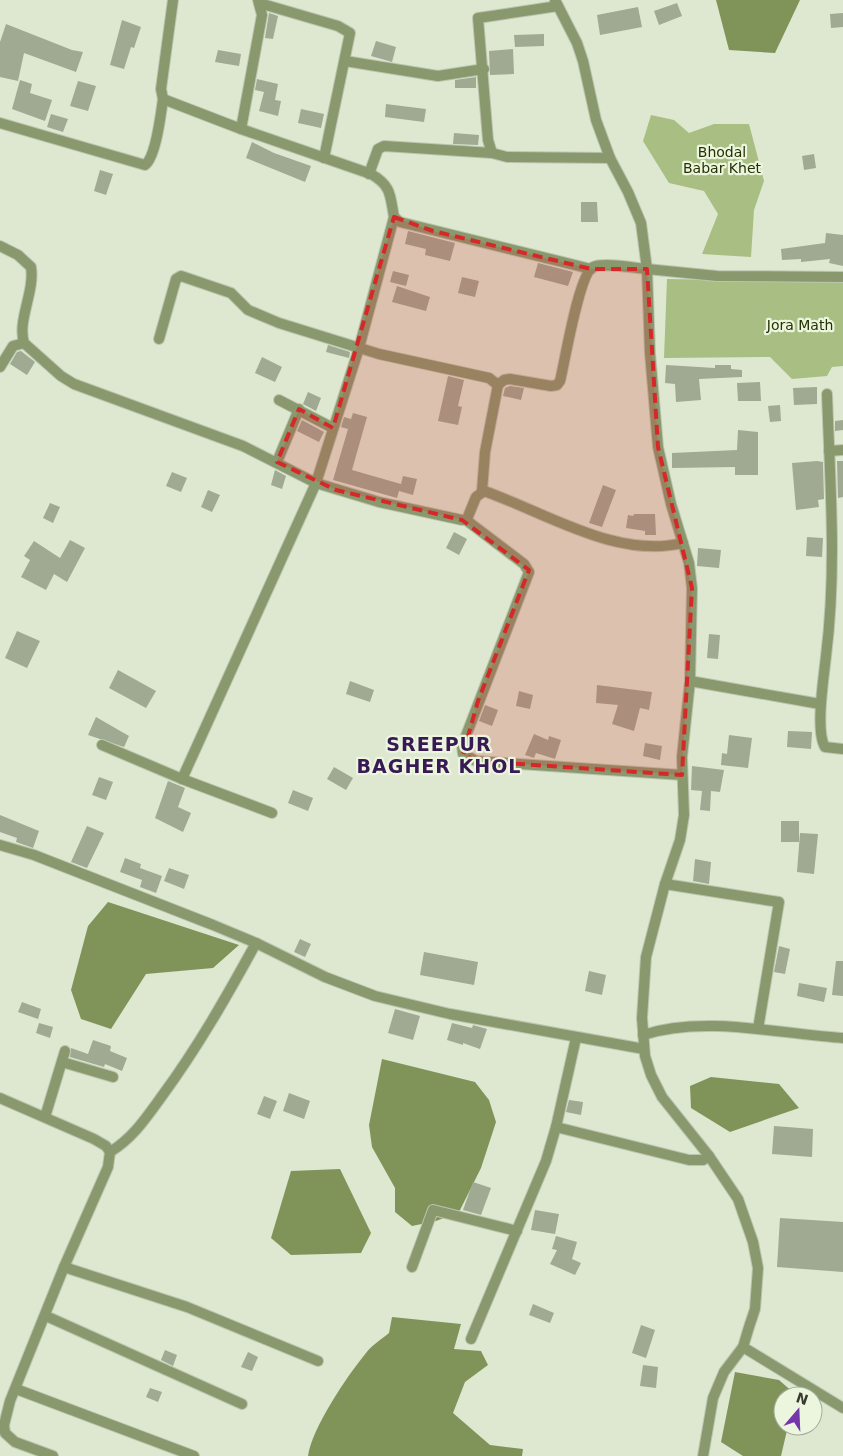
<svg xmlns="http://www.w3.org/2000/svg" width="843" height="1456" font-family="'DejaVu Sans',sans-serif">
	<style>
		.green { fill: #a8be82 }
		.water { fill: #80945a }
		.building { fill: #a0a992 }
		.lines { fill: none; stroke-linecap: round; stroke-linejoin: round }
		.street-casing { stroke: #bdc5b0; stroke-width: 12 }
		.street { stroke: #89996d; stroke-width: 10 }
		.marked { fill: #d62828; fill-opacity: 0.2; stroke: #d62828; stroke-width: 4; stroke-dasharray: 10 6; stroke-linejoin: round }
		.labels { text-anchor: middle; stroke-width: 4.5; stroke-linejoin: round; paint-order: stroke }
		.park-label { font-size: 14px; fill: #243103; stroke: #ecf5dd }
		.district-label { font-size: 19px; font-weight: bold; letter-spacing: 1px; fill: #371a53; stroke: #ecf5dd }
	</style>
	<rect width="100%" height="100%" fill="#dee8d0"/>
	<g class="green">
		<polygon points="651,115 674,120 689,133 714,124 749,124 764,181 754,210 751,257 702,254 718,214 704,191 669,183 643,141"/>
		<polygon points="667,279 843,282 843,366 832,367 827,376 792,379 770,357 664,358"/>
	</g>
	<g class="water">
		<polygon points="716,0 800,0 775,53 729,50"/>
		<polygon points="108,902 239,945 213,968 146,974 111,1029 81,1019 71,990 88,926"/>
		<polygon points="382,1059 475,1082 489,1100 496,1122 481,1168 459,1212 436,1221 412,1226 395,1212 395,1188 372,1147 369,1125"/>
		<polygon points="711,1077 779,1084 799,1108 730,1132 691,1108 690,1086"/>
		<polygon points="340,1169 371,1233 361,1253 291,1255 271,1238 291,1171"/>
		<path d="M392 1317 461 1324 454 1349 481 1351 488 1365 465 1382 453 1413 490 1445 523 1449 522 1456H308C312 1428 347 1376 366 1353 372 1345 382 1339 389 1333Z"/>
		<polygon points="735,1372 779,1380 795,1394 783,1396 783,1426 788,1426 781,1456 743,1456 721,1442"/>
	</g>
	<g class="building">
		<polygon points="677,3 682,16 659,25 654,11"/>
		<polygon points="638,7 642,27 600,35 597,15"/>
		<polygon points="269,13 278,16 273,39 265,38"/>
		<polygon points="843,13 843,27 831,28 830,14"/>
		<polygon points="122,20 141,27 134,48 131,47 124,69 110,65"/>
		<polygon points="6,24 72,50 83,52 76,72 24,53 18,81 0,77 0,42"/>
		<polygon points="544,34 544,46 515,47 514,35"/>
		<polygon points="376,41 396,47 392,62 371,56"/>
		<polygon points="513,49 514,74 490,75 489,51"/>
		<polygon points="218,50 241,54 239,66 215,62"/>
		<polygon points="476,77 476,88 455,88 455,80"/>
		<polygon points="257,79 278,84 275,100 281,101 278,116 259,111 264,92 255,90"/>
		<polygon points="20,80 32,84 30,93 52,100 45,121 12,109"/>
		<polygon points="78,81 96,86 88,111 70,106"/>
		<polygon points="386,104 426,109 424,122 385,117"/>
		<polygon points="301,109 324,114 321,128 298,123"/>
		<polygon points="51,114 68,119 63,132 47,127"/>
		<polygon points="454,133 479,135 478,145 453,144"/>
		<polygon points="252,142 274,153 311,166 305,182 246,158"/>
		<polygon points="814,154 816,168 804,170 802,156"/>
		<polygon points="100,170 113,174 106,195 94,191"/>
		<polygon points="581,202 597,202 598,222 581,222"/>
		<polygon points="408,231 455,243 450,261 425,255 426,249 405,244"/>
		<polygon points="826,233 843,235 843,266 829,263 830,259 801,262 801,259 782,260 781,249 825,243"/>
		<polygon points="538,263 573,272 568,286 534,277"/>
		<polygon points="393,271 409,275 406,286 390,282"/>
		<polygon points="462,277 479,281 475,297 458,293"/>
		<polygon points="397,286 430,297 426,311 392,302"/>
		<polygon points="328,345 350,352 349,358 326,352"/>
		<polygon points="21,351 35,362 27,375 10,364 17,352"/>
		<polygon points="262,357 282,367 275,382 255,373"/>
		<polygon points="666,365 715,368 715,365 731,365 731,369 742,370 742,377 699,379 701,400 676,402 675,384 665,383"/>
		<polygon points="448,376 464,380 458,406 462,407 458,425 438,421"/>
		<polygon points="760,382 761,401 738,401 737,383"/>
		<polygon points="510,386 524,388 521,400 503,396 505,388"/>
		<polygon points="817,387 817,404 794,405 793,388"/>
		<polygon points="308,392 321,398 316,411 303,404"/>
		<polygon points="780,405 781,421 770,422 768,406"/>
		<polygon points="353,413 367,417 352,470 401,484 403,476 417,479 413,495 399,491 397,498 333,480 348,429 341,427 344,417 351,419"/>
		<polygon points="302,420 324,432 319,442 297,431"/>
		<polygon points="843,420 843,430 835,431 835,421"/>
		<polygon points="738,430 758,432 758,475 735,475 735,467 672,468 672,453 737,450"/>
		<polygon points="817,461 823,462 824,499 818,500 819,507 796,510 792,463"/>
		<polygon points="837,461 843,461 843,497 838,498"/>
		<polygon points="275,470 286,476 282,489 271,485"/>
		<polygon points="172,472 187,478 181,492 166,486"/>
		<polygon points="603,485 616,490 602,527 589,523"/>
		<polygon points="208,490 220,495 212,512 201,507"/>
		<polygon points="50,503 60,507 53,523 43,518"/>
		<polygon points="634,514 655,514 656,535 645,535 645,531 626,528 628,515 633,516"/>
		<polygon points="454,532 467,539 459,555 446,548"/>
		<polygon points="807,537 823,538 822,557 806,556"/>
		<polygon points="70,540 85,548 67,582 54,574 46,590 21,577 30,560 24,556 34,541 60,558"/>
		<polygon points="698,548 721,550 719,568 697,566"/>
		<polygon points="17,631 40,641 27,668 5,658"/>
		<polygon points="709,634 720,635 718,659 707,658"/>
		<polygon points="118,670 156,691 146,708 109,688"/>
		<polygon points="350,681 374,690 370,702 346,694"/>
		<polygon points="597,685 652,692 649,710 640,708 634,731 612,724 618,705 596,703"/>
		<polygon points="519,691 533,695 530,709 516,706"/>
		<polygon points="485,705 498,710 492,726 479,721"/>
		<polygon points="96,717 129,736 124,747 88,735"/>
		<polygon points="788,731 812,732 811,749 787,747"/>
		<polygon points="534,734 548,740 549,736 561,740 555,759 536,753 534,758 525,755"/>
		<polygon points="729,735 752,738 748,768 721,765 722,753 727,754"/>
		<polygon points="645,743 662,746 660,760 643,756"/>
		<polygon points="692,766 724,770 720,792 711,791 710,811 700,810 702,791 691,790"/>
		<polygon points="334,767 353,778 346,790 327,779"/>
		<polygon points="99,777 113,782 106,800 92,795"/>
		<polygon points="168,781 185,788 178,807 191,813 183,832 155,818"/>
		<polygon points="293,790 313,798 308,811 288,803"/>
		<polygon points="0,815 39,831 33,848 16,842 17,838 0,832"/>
		<rect x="781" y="821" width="18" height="21"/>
		<polygon points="87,826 104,833 87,868 71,862"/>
		<polygon points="800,833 818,834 814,874 797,872"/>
		<polygon points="125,858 141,864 140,868 162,876 156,893 140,887 142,880 120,872"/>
		<polygon points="695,859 711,862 709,884 693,881"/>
		<polygon points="169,868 189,875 184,889 164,881"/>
		<polygon points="300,939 311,944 305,957 294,952"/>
		<polygon points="779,946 790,949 785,974 774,972"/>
		<polygon points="424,952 478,962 474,985 420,975"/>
		<polygon points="836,961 843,961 843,996 832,995"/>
		<polygon points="589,971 606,975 602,995 585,991"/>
		<polygon points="799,983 827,988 824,1002 797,996"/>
		<polygon points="22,1002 41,1009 38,1019 18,1012"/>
		<polygon points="395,1009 420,1016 413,1040 388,1033"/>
		<polygon points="39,1023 53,1027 50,1038 36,1033"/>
		<polygon points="452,1023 472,1028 473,1025 487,1029 480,1049 463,1043 463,1045 447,1040"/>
		<polygon points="93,1040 111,1046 110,1051 127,1058 122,1071 105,1064 104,1067 70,1057 71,1048 88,1054"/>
		<polygon points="289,1093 310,1101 304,1119 283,1111"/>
		<polygon points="264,1096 277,1101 270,1119 257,1114"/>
		<polygon points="569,1100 583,1102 581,1115 566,1112"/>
		<polygon points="774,1126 813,1129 812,1157 772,1154"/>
		<polygon points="473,1182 491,1188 481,1215 463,1210"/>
		<polygon points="535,1210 559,1214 555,1234 531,1230"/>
		<polygon points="780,1218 843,1222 843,1272 777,1267"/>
		<polygon points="556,1236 577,1242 572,1259 581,1263 575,1275 550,1264 557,1250 552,1249"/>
		<polygon points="533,1304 554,1313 550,1323 529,1315"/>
		<polygon points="641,1325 655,1330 646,1358 632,1353"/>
		<polygon points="165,1350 177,1355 173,1366 161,1360"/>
		<polygon points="248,1352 258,1357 252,1371 241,1367"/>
		<polygon points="643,1365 658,1367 656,1388 640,1386"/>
		<polygon points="150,1388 162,1392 158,1402 146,1397"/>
	</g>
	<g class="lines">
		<defs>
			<g id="street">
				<path d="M173 0 161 89 163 99 241 129 371 174C392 186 390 196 394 217L400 222 591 269"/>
				<polyline points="555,0 577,43 583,61 596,120 610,158 628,192 641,223 647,269 717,276 843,277"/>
				<polyline points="259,3 338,26 350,33 324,158"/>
				<polyline points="558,6 478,18 488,140 492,153 507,157 610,158"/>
				<polyline points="345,61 438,76 484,69"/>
				<path d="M0 123 145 165C156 157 161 113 163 99"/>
				<polyline points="241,129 262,15 258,0"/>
				<polyline points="369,174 378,149 384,146 492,153"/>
				<path d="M0 246 18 255 31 267C35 292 17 320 24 343L61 376 74 384 243 446 316 483 379 502 462 520 467 519 476 497 484 491C547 513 616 559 683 543"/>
				<polyline points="159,339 176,279 181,276 231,293 248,310 279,323 379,354 489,378 498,385"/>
				<polyline points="0,367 13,346 24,343"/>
				<path d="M827 394C830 482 837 569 826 656 824 676 815 731 825 747L843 749"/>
				<polyline points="279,400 333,428"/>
				<polyline points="829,451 843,450"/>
				<polyline points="277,462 299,409"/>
				<path d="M482 491 485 452 498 385 504 380 510 379 551 386 557 385 560 381C565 361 579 274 593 267 604 262 635 268 647 269L650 353 658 447 671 504 689 563 692 588 690 681 682 757 684 815 680 840 665 884 646 957 642 1018 645 1056 651 1075 662 1097 709 1156 738 1199 753 1242 758 1268 755 1309 749 1327 743 1347 724 1372 713 1398 703 1456"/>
				<polyline points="466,520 524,564 529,572 462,746 463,754 476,761 682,775"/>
				<polyline points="690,681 820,704"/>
				<polyline points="102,745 182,779 272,813"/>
				<polyline points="182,779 316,483 359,348 394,217"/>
				<polyline points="0,845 34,855 213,925 256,943 325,977 375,996 450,1014 644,1049"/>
				<polyline points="665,884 779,902 758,1029"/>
				<path d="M643 1035C704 1015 780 1034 843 1038"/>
				<polyline points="62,1062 113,1077"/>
				<polyline points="0,1098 94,1139 106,1146 110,1152 108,1167 64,1267 10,1401 4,1425 5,1433 15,1442 53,1456"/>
				<polyline points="45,1117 65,1051"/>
				<polyline points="556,1127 689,1160 703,1160 709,1156"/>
				<path d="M110 1152C133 1138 146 1118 162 1096 198 1047 227 996 256 943"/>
				<polyline points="64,1267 187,1307 318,1361"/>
				<polyline points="412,1267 433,1210 517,1231"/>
				<polyline points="46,1316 242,1404"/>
				<polyline points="471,1339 546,1161 556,1127 576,1038"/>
				<polyline points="743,1347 843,1408"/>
				<polyline points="16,1389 194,1456"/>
			</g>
		</defs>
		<use href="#street" class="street-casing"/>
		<use href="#street" class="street"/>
	</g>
	<path class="marked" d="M394 217 433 231 591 269H647L658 447 692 588 682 775 476 761 463 754 478 701 529 570 462 520 336 490 277 462 299 409 333 428Z"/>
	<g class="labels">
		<g class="park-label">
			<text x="722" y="157">Bhodal<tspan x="722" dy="16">Babar Khet</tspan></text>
			<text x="800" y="330">Jora Math</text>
		</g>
		<g class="district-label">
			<text x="439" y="751">SREEPUR<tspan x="439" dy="22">BAGHER KHOL</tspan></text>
		</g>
	</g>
	<g transform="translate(798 1411) rotate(19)"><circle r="24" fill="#ecf5dd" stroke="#a4ab98"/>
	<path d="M0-4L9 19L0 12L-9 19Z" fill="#7436ab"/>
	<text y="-8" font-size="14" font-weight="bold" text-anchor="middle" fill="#373b31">N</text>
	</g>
</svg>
